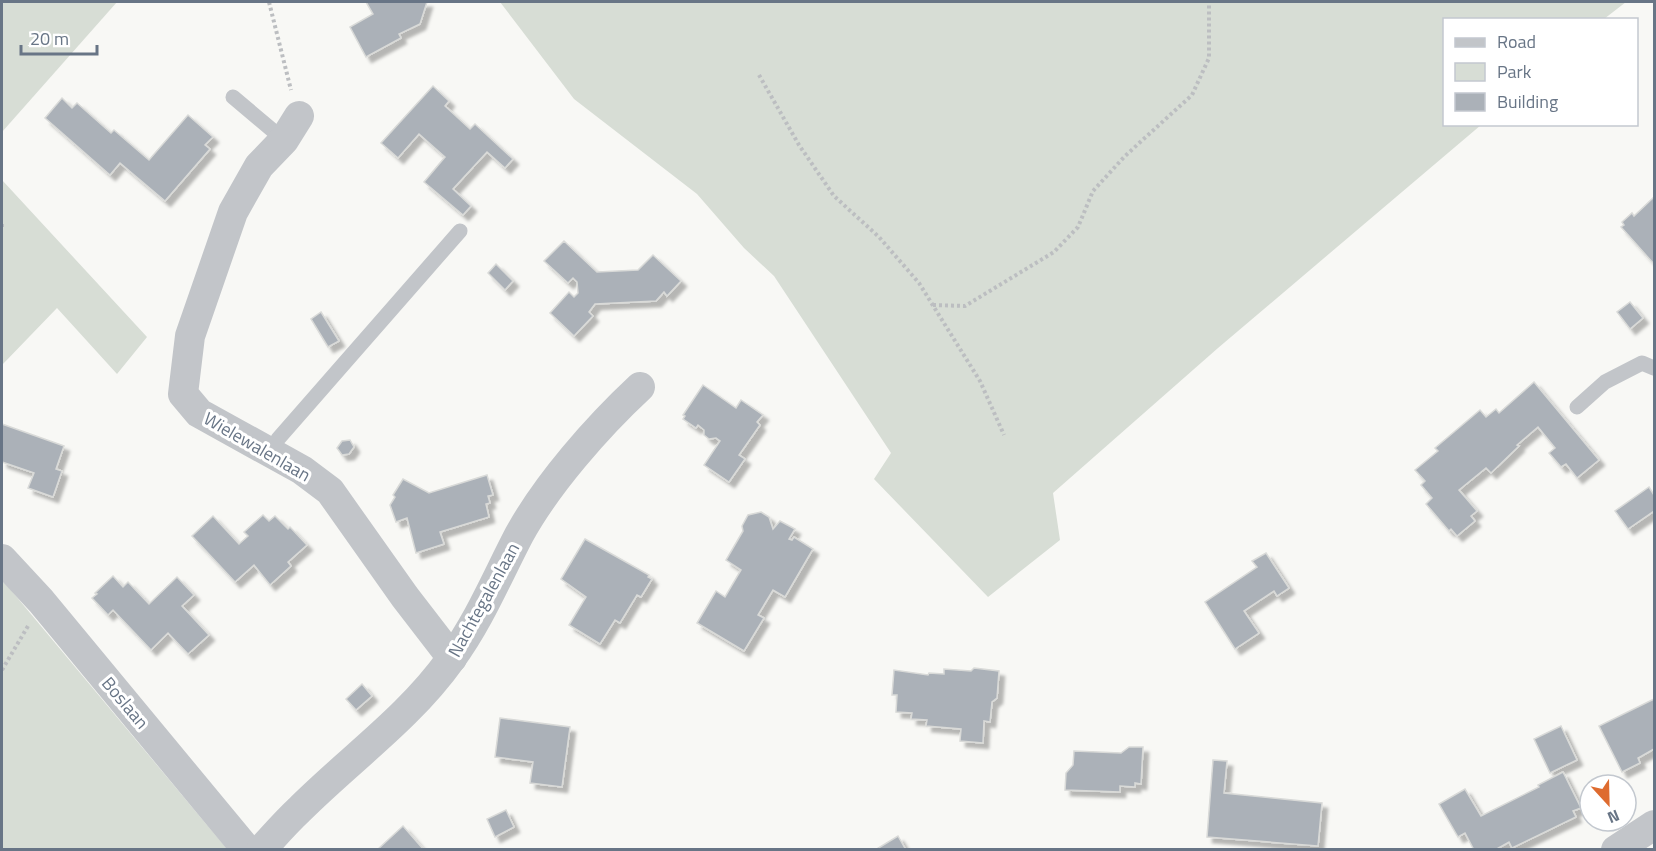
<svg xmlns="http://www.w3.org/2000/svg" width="1656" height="851" font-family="'Titillium Web',sans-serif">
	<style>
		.green { fill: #d7ddd5 }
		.building { fill: #abb1b8; stroke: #d9dad8; stroke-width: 1.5; filter: url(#shadow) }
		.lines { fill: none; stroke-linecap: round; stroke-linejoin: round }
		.path { stroke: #bcbec1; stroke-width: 4; stroke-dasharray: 3 3; stroke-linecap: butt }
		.service { stroke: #c2c5c9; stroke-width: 15 }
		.minor { stroke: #c2c5c9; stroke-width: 30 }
		.labels { text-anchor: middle; stroke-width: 6; stroke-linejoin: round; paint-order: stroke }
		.street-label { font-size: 18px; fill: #687586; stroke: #fff }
	</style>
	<defs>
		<filter id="shadow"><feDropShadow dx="5.5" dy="5.5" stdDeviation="1.5" flood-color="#0004"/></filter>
	</defs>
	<rect width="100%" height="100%" fill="#f8f8f5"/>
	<g class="green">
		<polygon points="2,2 117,2 2,132"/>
		<polygon points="500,2 1626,2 1604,19 1444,20 1444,124 1481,125 1218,348 1053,493 1060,540 988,597 874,479 891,453 774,276 744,248 697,194 574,99"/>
		<polygon points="2,180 147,337 117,374 57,308 2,365"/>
		<polygon points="2,581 10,589 227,849 2,849"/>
	</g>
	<g class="building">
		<polygon points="366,2 427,2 420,24 399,34 401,38 366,57 350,27 373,14"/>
		<polygon points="433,86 449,101 445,106 470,129 475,124 513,159 505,168 487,152 453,189 471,206 463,215 424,182 445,157 419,134 398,158 381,143"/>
		<polygon points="62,98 72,108 77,103 111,133 114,130 149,160 188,115 213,137 205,145 210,149 165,201 120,163 110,175 45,118"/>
		<polygon points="1654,197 1654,261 1653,263 1621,227 1624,225 1622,222 1632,213 1634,216"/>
		<polygon points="564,241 597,272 638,270 653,255 681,281 667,296 664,292 656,301 595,304 589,312 593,316 574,336 550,313 569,292 574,297 578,293 577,282 573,278 568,283 544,261"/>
		<polygon points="496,264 513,281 505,290 488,273"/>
		<polygon points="1630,302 1643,318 1630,329 1617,312"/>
		<polygon points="321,312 339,341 328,347 311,319"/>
		<polygon points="1534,382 1599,460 1577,478 1566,464 1561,467 1549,453 1555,448 1538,427 1517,445 1519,446 1491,473 1486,468 1459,490 1477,511 1471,516 1475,521 1457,536 1451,529 1449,531 1426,504 1432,498 1421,485 1425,481 1415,470 1438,451 1435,448 1480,410 1486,417 1496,409 1499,413"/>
		<polygon points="703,385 736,408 741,400 763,415 757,422 760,425 739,455 745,459 729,482 704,465 720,441 716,438 709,439 704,435 704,430 698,425 696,428 683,419 685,416 683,415"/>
		<polygon points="2,424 64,446 56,469 62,471 53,497 28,488 34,473 2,462"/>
		<polygon points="350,440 354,447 349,454 342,455 337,448 342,441"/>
		<polygon points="487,475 493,495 488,496 490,503 486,504 489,517 440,532 444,544 416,553 407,518 396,522 390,505 395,497 393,495 403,479 429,493"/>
		<polygon points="1649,487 1654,495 1654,511 1628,529 1615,511"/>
		<polygon points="761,512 769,517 773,529 780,521 795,529 789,539 792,540 794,537 813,549 785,597 773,590 758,615 764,618 744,651 697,623 716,591 725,597 741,570 726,560 743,531 742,526 748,515"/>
		<polygon points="263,515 269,521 275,516 288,529 290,527 307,545 288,562 291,566 270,585 254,565 235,582 192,536 213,516 239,544 248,536 244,532"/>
		<polygon points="585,539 649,575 648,577 652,579 641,597 637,595 620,623 615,620 600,644 569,625 586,597 561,579"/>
		<polygon points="1266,553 1289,588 1277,596 1274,591 1244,611 1259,633 1235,649 1205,602 1257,567 1252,561"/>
		<polygon points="113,576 123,587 128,582 149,604 177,577 194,595 182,606 209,635 188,654 168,633 151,650 113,610 108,615 92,598 97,594 95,593"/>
		<polygon points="974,668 999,671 997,698 992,702 990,722 984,721 983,743 960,741 961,729 926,726 927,720 911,719 912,713 896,712 897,695 892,695 894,670 928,675 929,673 944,674 944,669 971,671"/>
		<polygon points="362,684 372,696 356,710 346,699"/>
		<polygon points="1654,699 1654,749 1638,758 1640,763 1622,772 1599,726"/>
		<polygon points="500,718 570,727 562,787 530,783 533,762 495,757"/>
		<polygon points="1561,726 1577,760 1550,773 1534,739"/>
		<polygon points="1129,747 1143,747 1141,784 1135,783 1135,787 1120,786 1120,792 1065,790 1066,773 1073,765 1074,751 1121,753"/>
		<polygon points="1213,760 1227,761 1224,793 1322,803 1318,846 1207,837"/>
		<polygon points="1563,772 1581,808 1573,811 1576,817 1512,848 1509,842 1495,850 1474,850 1465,833 1458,837 1439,804 1465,789 1481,816 1539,787 1538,785"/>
		<polygon points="506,810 514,827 495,837 487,819"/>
		<polygon points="403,826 424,850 377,850"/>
		<polygon points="898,836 906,850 875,850"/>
	</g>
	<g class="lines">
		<g class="path">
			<polyline points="269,2 291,90"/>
			<polyline points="759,75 799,145 834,196 879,237 919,283 980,381 1004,435"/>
			<polyline points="2,224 2,227"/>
			<polyline points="933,305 965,306 1054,252 1078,227 1093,191 1125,156 1192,95 1209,58 1209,2"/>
			<polyline points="2,670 28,626"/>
		</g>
		<g class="service">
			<polyline points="233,97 284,140"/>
			<polyline points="1577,407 1605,382 1642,363 1654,368"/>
			<polyline points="271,452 278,439 460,231"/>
		</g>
		<g class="minor">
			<polyline points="299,116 284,140 259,166 233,212 190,336 183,394 199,413 302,470 330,491 405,597 452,658"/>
			<polyline points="2,559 41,601 247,850"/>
			<path d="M261 850C274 836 286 822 299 810 350 759 409 718 451 659 479 621 497 577 519 535 547 484 597 427 640 387"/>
			<polyline points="1616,850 1654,825"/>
		</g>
	</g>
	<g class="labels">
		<g class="street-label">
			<text transform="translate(257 447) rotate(30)" y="6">Wielewalenlaan</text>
			<text transform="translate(484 600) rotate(-61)" y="6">Nachtegalenlaan</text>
			<text transform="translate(125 703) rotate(50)" y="6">Boslaan</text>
		</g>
	</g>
	<rect width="1656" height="851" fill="none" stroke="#687586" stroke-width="6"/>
	<rect x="1443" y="18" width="195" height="108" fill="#ffffff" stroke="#c3c8cf" stroke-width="1.5"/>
	<rect x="1455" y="38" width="30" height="9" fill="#c2c5c9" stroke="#c3c8cf" stroke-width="1.5"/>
	<text x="1497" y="48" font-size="18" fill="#687586">Road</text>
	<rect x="1455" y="63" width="30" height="18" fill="#d7ddd5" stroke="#c3c8cf" stroke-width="1.5"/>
	<text x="1497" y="78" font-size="18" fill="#687586">Park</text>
	<rect x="1455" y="93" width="30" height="18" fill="#abb1b8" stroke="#c3c8cf" stroke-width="1.5"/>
	<text x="1497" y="108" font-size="18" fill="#687586">Building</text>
	<g transform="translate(1608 803) rotate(158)"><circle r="28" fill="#ffffff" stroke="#c3c8cf" stroke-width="1.5"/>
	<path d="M0-4.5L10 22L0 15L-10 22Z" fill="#de6b2f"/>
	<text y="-9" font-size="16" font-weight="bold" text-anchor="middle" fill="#687586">N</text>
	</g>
	<path d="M21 45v9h76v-9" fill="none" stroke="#687586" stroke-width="3"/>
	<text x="30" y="45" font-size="18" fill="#687586" stroke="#ffffff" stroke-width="4.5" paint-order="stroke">20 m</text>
</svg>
